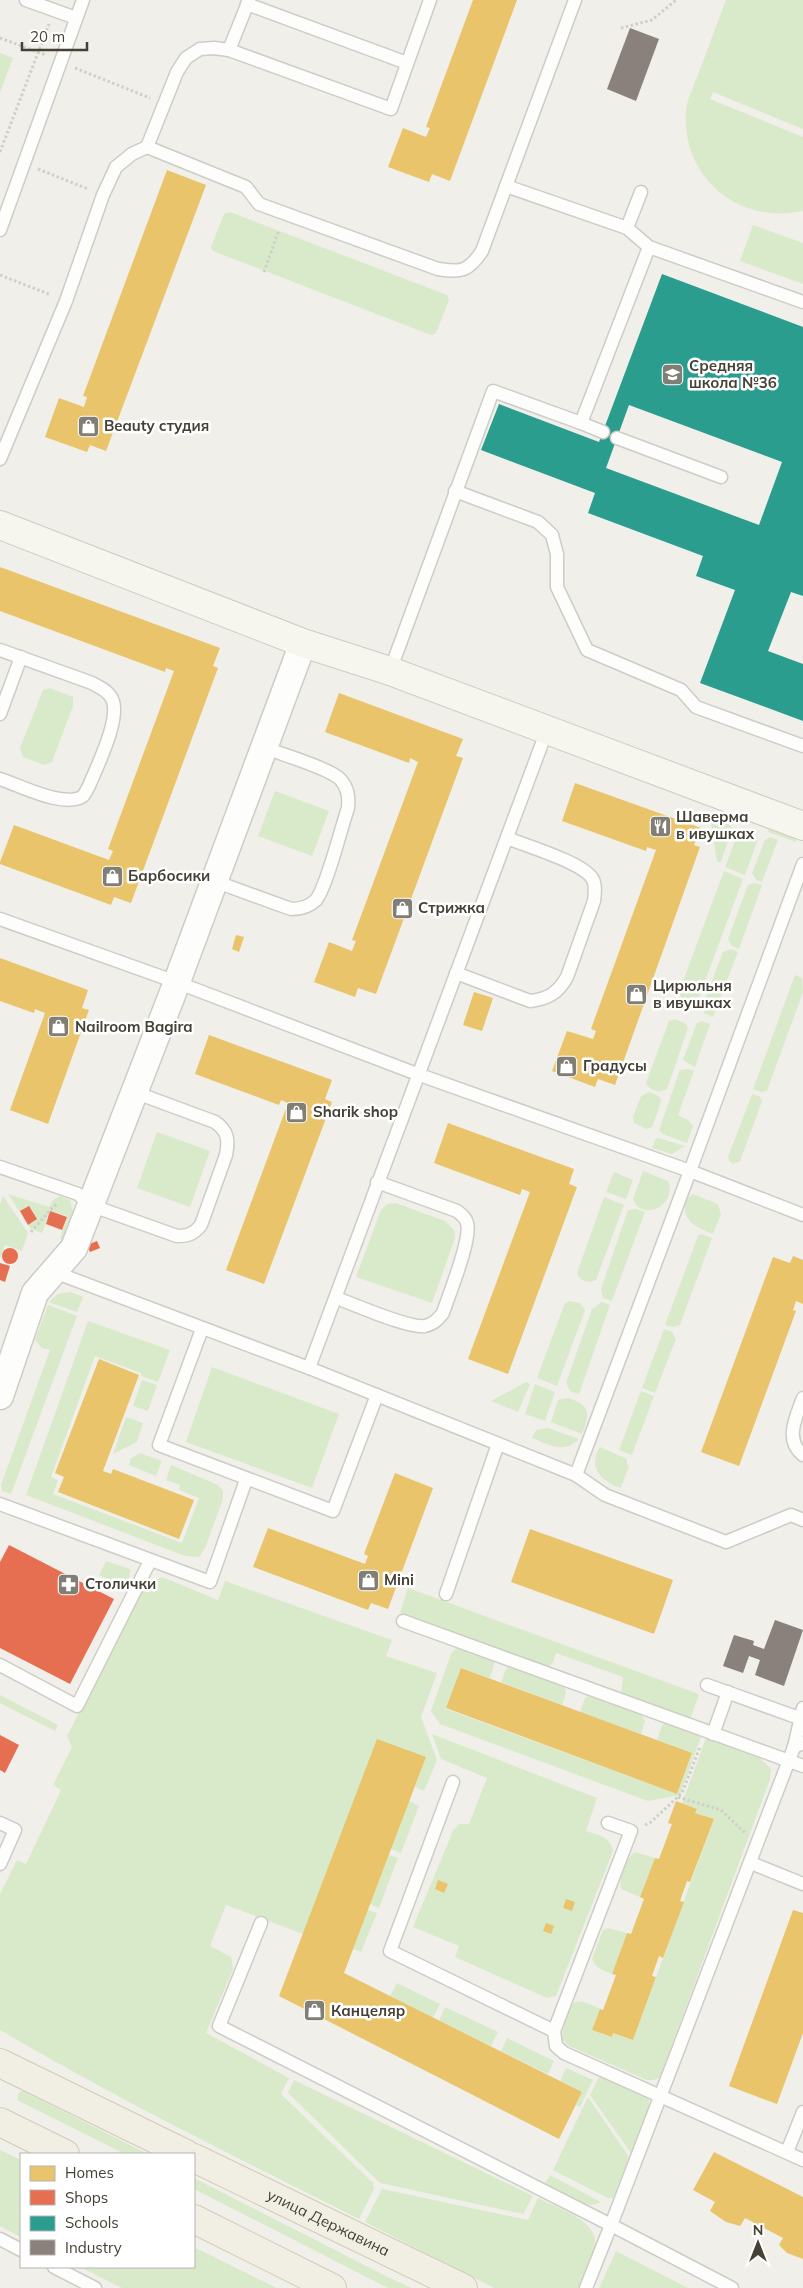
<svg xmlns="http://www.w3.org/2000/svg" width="803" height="2288" font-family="Mulish,sans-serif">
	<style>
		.green { fill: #d9eaca }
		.homes { fill: #e9c46a }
		.shops { fill: #e76f51 }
		.schools { fill: #2a9d8f; fill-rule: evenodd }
		.industry { fill: #8a817c }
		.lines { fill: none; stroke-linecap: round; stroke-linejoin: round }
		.lane-casing { stroke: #ceccc7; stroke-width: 15 }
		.street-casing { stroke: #ceccc7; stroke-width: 29 }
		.secondary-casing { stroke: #cfcdc0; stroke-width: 30 }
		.primary-casing { stroke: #d2cdb7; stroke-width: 30 }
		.path { stroke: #d0cfca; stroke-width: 3; stroke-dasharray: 2.5 2.5; stroke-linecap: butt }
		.lane { stroke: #fdfdfc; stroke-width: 12 }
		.street { stroke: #fdfdfc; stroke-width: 26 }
		.secondary { stroke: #f6f5ee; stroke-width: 28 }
		.primary { stroke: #f1eee3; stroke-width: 28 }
		.labels { text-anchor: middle; stroke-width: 5; stroke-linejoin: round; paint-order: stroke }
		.poi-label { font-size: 15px; font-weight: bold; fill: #454136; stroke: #fff; text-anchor: start }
		.street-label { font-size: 15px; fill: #454136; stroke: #fff }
	</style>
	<rect width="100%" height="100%" fill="#f0efe9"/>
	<g class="green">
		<path d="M726 0H803V129L713 92 710 99 803 137V211C739 225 681 178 686 111 687 98 695 84 699 72 708 48 717 24 726 0Z"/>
		<polygon points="0,53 13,58 0,93"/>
		<polygon points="230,212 447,295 449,300 436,333 431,335 213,251 211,247 224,214"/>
		<polygon points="753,225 803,243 803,284 740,261"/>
		<polygon points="50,688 73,697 73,706 52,762 44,765 23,757 20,748 43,690"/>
		<polygon points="275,791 329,811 312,856 258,836"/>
		<polygon points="717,818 729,823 732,829 721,862 717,862 711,822"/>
		<polygon points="771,823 795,837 796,842 768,832"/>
		<polygon points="744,832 752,834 758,839 745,875 725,867 738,833"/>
		<polygon points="770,837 778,840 762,882 756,880 752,873 765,840"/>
		<polygon points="724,871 743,879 698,1000 691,1002 682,999 679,992"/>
		<polygon points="755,883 762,885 739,949 732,946 728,939 748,885"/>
		<polygon points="731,949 738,952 713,1017 704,1013 703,1005 723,952"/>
		<polygon points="795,975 802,978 803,992 767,1091 761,1092 753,1089"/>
		<path d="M675 1019 686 1024 688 1028 667 1089C660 1094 650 1091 646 1083L669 1021Z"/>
		<polygon points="702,1021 710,1024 695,1067 683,1060 697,1023"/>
		<polygon points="688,1069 694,1071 678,1115 688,1120 693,1126 687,1143 663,1134 659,1130 680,1070"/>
		<polygon points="650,1092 660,1097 661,1102 652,1127 646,1129 634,1123 633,1117 641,1096"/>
		<polygon points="752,1094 759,1096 762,1101 740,1161 733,1164 729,1161 728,1157"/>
		<polygon points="157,1132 210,1151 190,1207 137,1188"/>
		<polygon points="658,1138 685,1146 672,1154 652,1148 655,1140"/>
		<path d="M643 1171 668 1181C677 1200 652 1219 637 1206 635 1204 635 1201 633 1199Z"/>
		<polygon points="614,1172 633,1180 626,1199 606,1192"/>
		<polygon points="8,1194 49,1207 53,1200 60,1196 70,1200 74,1215 66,1241 60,1239 67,1216 50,1211 42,1233 31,1229"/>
		<path d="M693 1194 718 1204 721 1214 713 1234C701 1229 685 1224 685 1208 685 1201 688 1197 693 1194Z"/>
		<polygon points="3,1196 28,1233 22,1251 5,1245 0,1259 0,1204"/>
		<path d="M604 1197 624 1205 596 1280C589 1284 579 1281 577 1273Z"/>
		<polygon points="396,1203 445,1221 454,1230 455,1238 432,1303 356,1277 381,1210 387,1204"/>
		<polygon points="636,1209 645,1212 612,1301 603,1298 601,1289 628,1210"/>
		<polygon points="702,1234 712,1238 680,1325 673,1327 665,1325 698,1236"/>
		<polygon points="70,1292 83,1297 77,1312 49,1302 58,1294"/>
		<polygon points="569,1301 580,1303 585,1310 557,1386 537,1378 565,1303"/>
		<polygon points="602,1302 610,1305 579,1394 570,1391 566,1383 592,1309"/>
		<polygon points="48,1305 77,1316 11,1494 2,1491 1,1485 50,1350 42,1348 35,1340"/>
		<polygon points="88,1321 170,1350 158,1382 141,1376 141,1373 95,1356 51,1477 58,1480 53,1494 182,1543 199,1498 179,1490 180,1485 166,1480 171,1465 218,1485 223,1491 223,1499 205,1548 199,1557 185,1556 26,1495"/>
		<polygon points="664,1329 672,1332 676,1339 655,1393 642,1388"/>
		<polygon points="212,1367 339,1414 312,1488 186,1442"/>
		<polygon points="142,1380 157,1385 148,1411 133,1406"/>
		<polygon points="526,1382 530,1384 518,1412 491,1401"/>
		<polygon points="535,1384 555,1392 545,1421 525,1414"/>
		<polygon points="641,1391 654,1396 632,1455 619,1450"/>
		<path d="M568 1398C591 1405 590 1414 582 1434L551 1422 558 1400Z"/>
		<polygon points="126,1417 143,1423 137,1442 113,1454"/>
		<path d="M548 1428 579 1439C565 1454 549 1445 532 1438L536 1430Z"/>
		<path d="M600 1447 627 1459V1464L629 1466 621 1488C602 1482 587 1468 600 1447Z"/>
		<polygon points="140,1453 162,1461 156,1476 129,1465 131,1458"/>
		<polygon points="106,1561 130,1569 129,1581 125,1589 99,1575"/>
		<path d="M162 1577 218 1600 225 1581 392 1640 386 1656 437 1673 421 1717 437 1760 424 1791 415 1787 426 1757 303 1934 226 1905 210 1946 231 1957 233 1969 206 2033 289 2078 281 2094 373 2183 374 2189 359 2219C238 2158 117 2099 0 2030V1894L17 1860 26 1864 61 1790 53 1785 72 1747 67 1736 146 1584Z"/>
		<polygon points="408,1588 699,1694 690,1720 621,1694 623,1677 556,1653 553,1662 548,1668 400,1613"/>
		<polygon points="457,1647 466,1647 495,1661 490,1678 461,1668 446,1709 677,1794 692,1754 657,1740 662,1725 670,1722 702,1734 680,1795 648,1801 440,1724 431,1711 451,1654"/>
		<path d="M511 1666 561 1683C569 1690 565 1695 562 1705L501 1682 506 1669Z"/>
		<polygon points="0,1695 58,1725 55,1731 0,1703"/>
		<polygon points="590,1695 640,1712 645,1721 641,1734 580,1712 585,1698"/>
		<path d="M432 1734 597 1798 586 1831C599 1835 611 1837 613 1851L556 1996 547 1998 455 1957 459 1946 413 1927 453 1831 459 1824H469L487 1778 441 1759Z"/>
		<path d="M706 1738 760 1758 771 1769 770 1779 660 2077 654 2080H647L569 2046 562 2039C562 2031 567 2004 576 2002 583 2000 593 2006 600 2009L592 2030 612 2037 613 2033 633 2040 714 1819 695 1813 696 1809 682 1803Z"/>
		<polygon points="409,1801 419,1806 401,1853 391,1849"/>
		<path d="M635 1852 655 1858 640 1897 621 1889C618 1878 626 1858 635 1852Z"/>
		<polygon points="389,1855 398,1858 379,1908 370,1904"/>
		<polygon points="368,1910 377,1913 361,1952 353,1949"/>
		<path d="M608 1928 627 1933 612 1974C603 1970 596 1969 592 1959L603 1930Z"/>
		<polygon points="397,1983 440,2004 433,2018 390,1996"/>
		<polygon points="445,2007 498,2032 491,2046 439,2021"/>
		<polygon points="507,2038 554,2061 548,2074 501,2051"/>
		<polygon points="566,2068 593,2080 580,2107 576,2105 582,2092 560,2081"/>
		<polygon points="599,2077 644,2094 649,2100 649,2110 631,2153 590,2095"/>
		<polygon points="294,2080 533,2196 523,2214 380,2183 288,2093"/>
		<polygon points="23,2091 148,2154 125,2154 17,2100 19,2092"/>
		<polygon points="588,2097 629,2157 613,2198 608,2198 553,2170"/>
		<polygon points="0,2150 21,2160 21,2237 0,2226"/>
		<path d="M550 2175 601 2202C585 2212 560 2192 545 2184Z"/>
		<polygon points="194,2178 382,2274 411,2288 388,2288 194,2189"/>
		<path d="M382 2189 528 2220 538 2198C556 2207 598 2221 595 2244 594 2258 585 2274 580 2288H494L365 2222Z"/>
		<polygon points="194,2247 277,2288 122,2288 80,2267 194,2267"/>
		<polygon points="616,2251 688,2288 599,2288"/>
	</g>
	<g class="homes">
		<polygon points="473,0 517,0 450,181 432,174 429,182 388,167 403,128 426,137 430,128 426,127"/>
		<polygon points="167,170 206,185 106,451 90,445 87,452 45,437 59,398 84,407 87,397 83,396"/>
		<polygon points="0,567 220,648 213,666 218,668 131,903 114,897 111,905 0,864 0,862 14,825 109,860 113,851 108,849 174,671 166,668 165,672 0,611"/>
		<polygon points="339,693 463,739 456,756 463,758 376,994 358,988 355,997 314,982 329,942 352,951 356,941 352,940 418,762 410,758 409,763 325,732"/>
		<polygon points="575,783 701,828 694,845 700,847 615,1085 598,1079 595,1087 552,1071 567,1031 593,1039 596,1031 591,1029 656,850 647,847 646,851 562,821"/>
		<polygon points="236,935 244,937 239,952 232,949"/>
		<polygon points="0,958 88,990 82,1008 89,1010 48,1124 10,1110 45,1013 35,1009 34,1013 0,1001"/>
		<polygon points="474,992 493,998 482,1031 463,1025"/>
		<polygon points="209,1035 332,1080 325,1099 332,1102 264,1284 226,1270 288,1103 281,1100 279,1105 195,1074"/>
		<polygon points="448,1123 574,1169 569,1184 577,1187 508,1374 468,1359 530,1192 522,1189 520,1195 434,1163"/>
		<polygon points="793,1256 803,1260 803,1304 796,1301 793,1310 796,1311 739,1466 701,1452 773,1257 790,1263"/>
		<polygon points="99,1359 139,1375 103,1471 111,1474 113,1469 194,1500 179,1539 58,1492 64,1477 55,1473"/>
		<polygon points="395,1473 433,1488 388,1609 371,1603 368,1610 253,1567 268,1528 365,1564 368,1556 364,1554"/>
		<polygon points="530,1529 673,1580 654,1634 511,1582"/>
		<polygon points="461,1668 692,1753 677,1794 446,1708"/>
		<polygon points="377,1739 426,1757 344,1973 582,2092 559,2139 279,1996"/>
		<polygon points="676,1801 697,1809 695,1813 714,1819 690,1882 687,1881 680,1901 684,1902 663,1958 659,1956 652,1976 656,1977 633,2040 613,2033 612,2037 592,2030 600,2009 603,2010 616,1975 612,1974 627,1933 631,1934 644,1899 640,1897 655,1858 659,1859 672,1824 668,1823"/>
		<polygon points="438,1880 448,1884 444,1893 435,1889"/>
		<polygon points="566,1899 575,1902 572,1911 563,1908"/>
		<polygon points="793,1910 803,1913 803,2033 777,2104 729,2086"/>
		<polygon points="546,1923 554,1926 551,1934 543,1931"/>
		<polygon points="714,2152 803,2197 803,2259 787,2253 779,2245 783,2238 745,2218 740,2226 726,2222 710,2211 715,2202 693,2190"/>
	</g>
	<g class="shops">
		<polygon points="29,1206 37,1219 28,1225 20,1211"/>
		<polygon points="50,1211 67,1217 62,1230 46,1224"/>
		<polygon points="97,1241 100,1248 90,1252 87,1245"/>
		<circle cx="10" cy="1256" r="8"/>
		<polygon points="0,1263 10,1266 5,1282 0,1280"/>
		<polygon points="9,1545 114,1599 70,1684 0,1648 0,1562"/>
		<polygon points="0,1735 19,1745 5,1773 0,1770"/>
	</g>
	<path class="schools" d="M662 274 803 327V596L791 592 768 651 803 664V721L700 683 735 590 696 576 703 556 588 513 595 493 481 450 499 404 599 442ZM629 405 782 462 759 525 606 468Z"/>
	<g class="industry">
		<polygon points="630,28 659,39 636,101 607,89"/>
		<polygon points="775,1620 803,1630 784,1686 755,1675 760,1660 749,1656 743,1673 723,1666 734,1635 754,1641 753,1645 764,1649"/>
	</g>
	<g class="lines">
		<defs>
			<g id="lane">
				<polyline points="26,0 76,18"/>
				<polyline points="247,4 407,63"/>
				<polyline points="229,50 249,0"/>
				<path d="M147 147 246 187 259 204 438 269C461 273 469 271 482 251L575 0"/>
				<polyline points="506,186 627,228 649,247 803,302"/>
				<polyline points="627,228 641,192"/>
				<polyline points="0,230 83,0"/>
				<polyline points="581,423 603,432"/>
				<polyline points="617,438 721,477"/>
				<polyline points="0,459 66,301 103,195 116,167 132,154 147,147 177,72 186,58 200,49 214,48 229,50 391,109 430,0"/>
				<polyline points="455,491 538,522 552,535 557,554 557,587 587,650 681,690 696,707 803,746"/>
				<path d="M0 650 92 683C99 687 107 690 111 697 123 715 97 766 89 786 87 789 85 794 83 796 65 809 19 785 0 779"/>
				<polyline points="390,671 493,391 581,423 649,247"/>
				<polyline points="0,714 21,657"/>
				<polyline points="803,864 690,1171 803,1215"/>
				<path d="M214 881 291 909C300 909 309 907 316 900 327 886 341 828 348 808 349 796 348 788 340 779 329 768 280 754 263 747"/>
				<polyline points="0,919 176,982 417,1074 690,1171 576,1475"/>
				<path d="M456 973 530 1001C548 999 558 993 567 977L594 901C595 893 596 884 592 878 581 862 527 846 507 838"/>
				<path d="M0 1167 78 1194 90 1205 177 1236C188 1236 194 1234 201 1225L226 1155C229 1140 228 1131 215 1122L134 1092"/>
				<polyline points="54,1272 309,1368 576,1475 605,1495 726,1542 791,1515 803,1520"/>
				<path d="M336 1298C354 1304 409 1329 425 1326 434 1324 438 1319 443 1313 449 1294 472 1239 467 1223 466 1218 462 1215 457 1211L377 1182"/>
				<polyline points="202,1329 159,1445 333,1511 377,1395"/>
				<polyline points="309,1368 547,730"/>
				<path d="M803 1398C796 1417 784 1440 803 1455"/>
				<polyline points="0,1504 210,1582 246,1480"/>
				<polyline points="446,1594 498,1444"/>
				<polyline points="403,1621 803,1766"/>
				<polyline points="0,1665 77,1706 150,1561"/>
				<polyline points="707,1685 799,1718"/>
				<polyline points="713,1734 728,1692"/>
				<polyline points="794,1747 803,1708"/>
				<polyline points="453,1782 390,1951 554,2031 556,2046 564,2053 803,2160"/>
				<polyline points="0,1823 15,1830 0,1864"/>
				<polyline points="751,1863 803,1884"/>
				<polyline points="261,1923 219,2026 611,2225 794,1747 803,1743"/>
				<polyline points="554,2031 631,1831 608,1823"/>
				<polyline points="787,2152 803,2112"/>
				<polyline points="0,2239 21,2250"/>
				<polyline points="54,2267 95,2288"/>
				<polyline points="586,2288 611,2225 732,2288"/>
			</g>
			<polyline id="street" points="0,1396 35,1293 74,1248 172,995 303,643"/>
			<polyline id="secondary" points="0,525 303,643 390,671 803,826"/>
			<g id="primary">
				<polyline points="0,2063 186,2154"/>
				<polyline points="0,2122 65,2154"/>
				<path id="s1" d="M194 2158 463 2288"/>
				<polyline points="194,2219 332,2288"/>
			</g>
		</defs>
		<use href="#lane" class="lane-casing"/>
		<use href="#street" class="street-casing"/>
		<use href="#secondary" class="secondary-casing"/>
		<use href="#primary" class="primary-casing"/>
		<g class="path">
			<polyline points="621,28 652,20 676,0"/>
			<polyline points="0,38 46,55"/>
			<polyline points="75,68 150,98"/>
			<polyline points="0,152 49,24"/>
			<polyline points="38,169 88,189"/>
			<polyline points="264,272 279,230"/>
			<polyline points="0,275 51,295"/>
			<polyline points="31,1232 52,1208 57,1204"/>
			<polyline points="678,1797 721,1810 745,1833"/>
			<polyline points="645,1825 651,1822 682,1793 700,1747"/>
		</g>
		<use href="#lane" class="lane"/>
		<use href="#street" class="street"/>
		<use href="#secondary" class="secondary"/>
		<use href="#primary" class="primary"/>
	</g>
	<defs>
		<symbol id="school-square" viewBox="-11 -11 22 22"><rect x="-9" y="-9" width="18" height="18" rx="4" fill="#817e75" stroke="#fff"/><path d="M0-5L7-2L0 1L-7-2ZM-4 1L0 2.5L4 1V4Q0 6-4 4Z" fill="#fff"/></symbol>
		<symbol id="shop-square" viewBox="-11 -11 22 22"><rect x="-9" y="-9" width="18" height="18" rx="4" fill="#817e75" stroke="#fff"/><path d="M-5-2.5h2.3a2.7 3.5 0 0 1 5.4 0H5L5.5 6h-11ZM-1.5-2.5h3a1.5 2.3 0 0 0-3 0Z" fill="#fff"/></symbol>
		<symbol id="restaurant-square" viewBox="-11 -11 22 22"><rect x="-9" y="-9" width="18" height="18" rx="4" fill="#817e75" stroke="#fff"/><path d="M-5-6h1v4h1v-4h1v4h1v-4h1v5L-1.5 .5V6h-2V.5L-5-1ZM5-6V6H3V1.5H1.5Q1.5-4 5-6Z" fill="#fff"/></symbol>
		<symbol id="pharmacy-square" viewBox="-11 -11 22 22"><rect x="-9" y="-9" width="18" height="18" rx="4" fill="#817e75" stroke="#fff"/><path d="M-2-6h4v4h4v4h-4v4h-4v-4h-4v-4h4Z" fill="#fff"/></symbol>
	</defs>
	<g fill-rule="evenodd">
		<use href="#school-square" x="660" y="362" width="25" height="25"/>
		<use href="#shop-square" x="76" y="414" width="25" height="25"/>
		<use href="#restaurant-square" x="648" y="814" width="25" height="25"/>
		<use href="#shop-square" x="100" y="864" width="25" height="25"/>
		<use href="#shop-square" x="390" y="896" width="25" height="25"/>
		<use href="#shop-square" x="624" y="982" width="25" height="25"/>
		<use href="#shop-square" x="46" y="1014" width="25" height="25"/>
		<use href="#shop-square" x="554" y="1054" width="25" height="25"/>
		<use href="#shop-square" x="284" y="1100" width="25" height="25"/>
		<use href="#shop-square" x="356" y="1568" width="25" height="25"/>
		<use href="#pharmacy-square" x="56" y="1572" width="25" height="25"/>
		<use href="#shop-square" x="302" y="1998" width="25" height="25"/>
	</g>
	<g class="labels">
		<g class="poi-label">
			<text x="689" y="371">Средняя<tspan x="689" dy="17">школа №36</tspan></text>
			<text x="104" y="431">Beauty студия</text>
			<text x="676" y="822">Шаверма<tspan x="676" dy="17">в ивушках</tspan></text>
			<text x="128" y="881">Барбосики</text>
			<text x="418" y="913">Стрижка</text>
			<text x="653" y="991">Цирюльня<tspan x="653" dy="17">в ивушках</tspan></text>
			<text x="75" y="1032">Nailroom Bagira</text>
			<text x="583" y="1071">Градусы</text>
			<text x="313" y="1117">Sharik shop</text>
			<text x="384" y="1585">Mini</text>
			<text x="85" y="1589">Столички</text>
			<text x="331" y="2016">Канцеляр</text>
		</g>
		<g class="street-label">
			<text dy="5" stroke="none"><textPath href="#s1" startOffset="149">улица Державина</textPath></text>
		</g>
	</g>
	<rect x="20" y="2153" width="175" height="115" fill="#ffffff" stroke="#b5b3af"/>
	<rect x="30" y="2166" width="25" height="15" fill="#e9c46a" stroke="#b5b3af"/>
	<text x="65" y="2178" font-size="15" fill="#454136">Homes</text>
	<rect x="30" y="2190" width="25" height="15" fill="#e76f51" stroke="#b5b3af"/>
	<text x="65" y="2203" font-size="15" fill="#454136">Shops</text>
	<rect x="30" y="2216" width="25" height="15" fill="#2a9d8f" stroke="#b5b3af"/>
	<text x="65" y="2228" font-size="15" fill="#454136">Schools</text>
	<rect x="30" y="2240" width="25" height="15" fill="#8a817c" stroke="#b5b3af"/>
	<text x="65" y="2253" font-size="15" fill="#454136">Industry</text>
	<g transform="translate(758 2243)" stroke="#ffffff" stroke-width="4" paint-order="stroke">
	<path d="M0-4L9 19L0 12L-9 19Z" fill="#454136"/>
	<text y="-8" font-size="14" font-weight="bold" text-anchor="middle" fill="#454136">N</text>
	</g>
	<path d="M22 42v8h65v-8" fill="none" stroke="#454136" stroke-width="2.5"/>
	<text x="30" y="42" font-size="15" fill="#454136" stroke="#ffffff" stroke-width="4" paint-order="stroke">20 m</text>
</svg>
